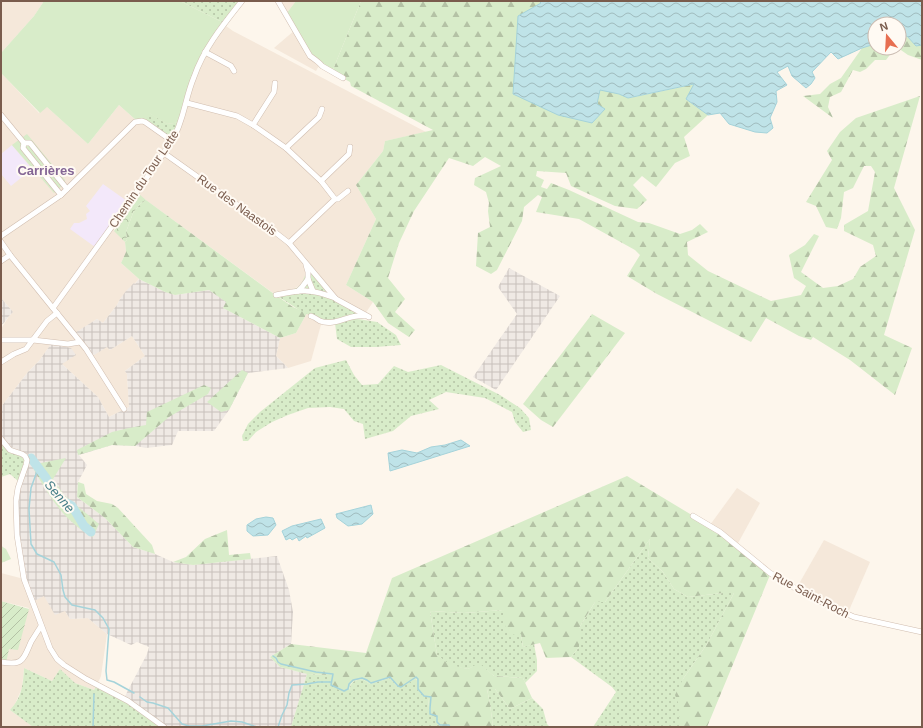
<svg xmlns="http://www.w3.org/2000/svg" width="923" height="728" font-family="Helvetica,sans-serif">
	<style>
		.residential { fill: #f5e8da }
		.industrial { fill: url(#industrial-grid) }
		.education { fill: #f3e8fa }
		.grass { fill: url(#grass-dots) }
		.forest { fill: url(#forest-firs) }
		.park { fill: url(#park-crowns) }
		.garden { fill: url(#garden-furrows) }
		.pitch { fill: #d8ecc9 }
		.water { fill: url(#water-waves); stroke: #a5d3da }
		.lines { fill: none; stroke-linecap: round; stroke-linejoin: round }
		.stream { stroke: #a5d3da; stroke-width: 1.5 }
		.river { stroke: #bfe3e8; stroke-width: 9 }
		.minor-casing { stroke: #d1beb0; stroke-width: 6 }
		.minor { stroke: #fff; stroke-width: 5 }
		.labels { text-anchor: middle; stroke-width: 4; stroke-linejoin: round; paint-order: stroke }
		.street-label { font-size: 12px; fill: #7a5c4d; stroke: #fffaf3 }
		.neighbourhood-label { font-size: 13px; font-weight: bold; fill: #846695; stroke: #fffaf3 }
		.water-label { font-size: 13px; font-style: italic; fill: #437c86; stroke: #fffaf3 }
	</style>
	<defs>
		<pattern id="industrial-grid" width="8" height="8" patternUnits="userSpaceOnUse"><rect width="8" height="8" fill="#efe9e4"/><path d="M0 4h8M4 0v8" fill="none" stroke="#c7c0bb"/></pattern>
		<pattern id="grass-dots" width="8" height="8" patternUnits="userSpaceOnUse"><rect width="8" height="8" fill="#d8ecc9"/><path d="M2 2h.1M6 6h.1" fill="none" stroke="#b4c2a5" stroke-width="1.8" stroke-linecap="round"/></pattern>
		<pattern id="forest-firs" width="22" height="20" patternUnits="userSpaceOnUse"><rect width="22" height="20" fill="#d8ecc9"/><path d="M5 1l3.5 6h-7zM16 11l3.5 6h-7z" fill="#b4c2a5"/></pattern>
		<pattern id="park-crowns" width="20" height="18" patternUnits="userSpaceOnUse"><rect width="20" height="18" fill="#d8ecc9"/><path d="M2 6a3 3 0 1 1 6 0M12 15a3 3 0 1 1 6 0" fill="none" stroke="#b4c2a5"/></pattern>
		<pattern id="garden-furrows" width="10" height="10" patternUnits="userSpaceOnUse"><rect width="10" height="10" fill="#d8ecc9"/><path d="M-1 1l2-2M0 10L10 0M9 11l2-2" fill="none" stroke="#b4c2a5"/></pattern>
		<pattern id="water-waves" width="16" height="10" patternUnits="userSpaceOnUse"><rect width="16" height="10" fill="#bfe3e8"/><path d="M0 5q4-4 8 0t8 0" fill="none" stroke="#a0bbbe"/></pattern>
	</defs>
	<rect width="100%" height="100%" fill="#fdf6ec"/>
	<g class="residential">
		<polygon points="1,1 44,1 34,16 1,53"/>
		<polygon points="278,1 296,1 286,14"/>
		<polygon points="226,26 233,31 426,132 385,141 383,151 356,185 376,219 346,285 373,302 365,314 338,298 308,265 305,278 301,285 293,289 273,293 139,195 114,230 125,242 126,252 121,263 139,279 120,299 117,305 103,323 97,319 74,334 107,347 110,350 132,336 145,356 125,371 127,374 129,407 109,417 98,397 62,364 49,347 39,361 28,372 1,407 1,329 9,316 13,312 1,298 1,73 39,113 46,106 88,144 119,105 137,121 187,103 205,52"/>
		<polygon points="295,30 320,64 316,71 274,48"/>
		<polygon points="307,313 322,321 311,361 288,368 276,356 280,338 296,333"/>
		<polygon points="737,488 760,503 737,545 710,525"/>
		<polygon points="824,540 870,562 847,615 796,589"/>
		<polygon points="1,573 24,579 65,611 70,619 88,618 107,634 101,676 97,685 94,690 75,683 60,669 52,681 24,668 22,688 15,704 10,710 33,727 1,727 1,662 9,649 29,608 1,601"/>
	</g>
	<g class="industrial">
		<polygon points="509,268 560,296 496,390 473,377 517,314 498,287"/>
		<polygon points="139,279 165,292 175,295 209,290 227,302 223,308 280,338 276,356 288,368 248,373 229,410 214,431 178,431 172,445 146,448 136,446 112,445 79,455 87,465 78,482 77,497 105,518 133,547 155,554 173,562 193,565 277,556 289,590 293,612 291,644 270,657 280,667 307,674 291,727 164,727 124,698 147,654 149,647 137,642 131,645 107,634 88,618 70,619 65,611 55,615 44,596 32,602 25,584 19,535 18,516 20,489 30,460 29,455 9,446 1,437 1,407 28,372 39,361 51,344 71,348 76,355 62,364 98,397 109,417 129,407 127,374 125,371 145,356 132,336 110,350 107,347 91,357 73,334 97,319 103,323 117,305 120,299 126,291 134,283 135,284"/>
		<polygon points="1,298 13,312 9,316 4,323 1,325"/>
	</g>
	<g class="education">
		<polygon points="12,145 32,169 11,186 1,174 1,154"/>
		<polygon points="103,184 127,201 95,247 70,229 74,223 79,223 87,219 86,214 90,211 86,206"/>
	</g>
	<g class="grass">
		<polygon points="180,1 242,1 224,23"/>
		<polygon points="148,112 167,124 181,122 172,141 146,123"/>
		<path d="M308 264 338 298 365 314 358 319 377 322 396 335 401 345 376 347H351L337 339 335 323 311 316 299 310 273 293C298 289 302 291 308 264Z"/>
		<polygon points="346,360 354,375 362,385 378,384 394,366 408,372 441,365 500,395 520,408 529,418 531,430 523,432 515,422 512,412 485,398 446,392 429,400 439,409 411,416 393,431 365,439 363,424 354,421 344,409 330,407 308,408 288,415 272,422 256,432 248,441 243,441 242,436 248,424 260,412 315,368"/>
		<polygon points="1,443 10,453 21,456 25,460 24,465 18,481 10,474 1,477"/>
		<polygon points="650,539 648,558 663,572 674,589 688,597 723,593 734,593 707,644 683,679 679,705 679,727 593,727 616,692 612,687 571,657 579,647 579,628 595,602 605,602"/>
		<polygon points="503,610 521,634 523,647 534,644 537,660 537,671 525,683 523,678 494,676 479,664 468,669 451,666 437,655 430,611 464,613"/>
		<path d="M24 668 52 681 60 669 75 683 94 690 97 685 124 698 164 727H33L10 710C22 697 23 685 24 668Z"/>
		<path d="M307 674 331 675 349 690C352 681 353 681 362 679L370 684 390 678 397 686 416 679 429 698 428 708 436 717 449 727H291Z"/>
		<polygon points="487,689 495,689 510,709 532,698 543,709 547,724 550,727 493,727 490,704"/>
	</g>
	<g class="forest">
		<polygon points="361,1 539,1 541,3 597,104 599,89 619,94 629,98 695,84 686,99 708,115 684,137 690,156 675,163 656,187 642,176 633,185 647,200 637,209 615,206 571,186 566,173 537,171 536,176 544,180 541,187 547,189 551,183 569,190 638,222 649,223 680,234 692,230 700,224 708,232 687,242 688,255 708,271 771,301 801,295 806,286 794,278 789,255 805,245 814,234 819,236 801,272 823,288 838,286 853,279 860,267 876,256 873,245 844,231 844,225 868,211 875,172 871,166 864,166 853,188 844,192 841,218 837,229 826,227 816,206 806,202 832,160 827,151 840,132 856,118 920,96 894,188 915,230 884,335 912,348 895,395 850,360 813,337 811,340 799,336 766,318 751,342 657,294 627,276 640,255 635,250 579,219 536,212 542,197 538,195 524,207 522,221 497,270 491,274 476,266 478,233 490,227 488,211 489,203 486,192 474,185 475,178 501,166 485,157 473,166 449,158 414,211 399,243 388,278 405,299 395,312 415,330 409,337 388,323 373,302 346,285 376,219 356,185 383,151 385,141 433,130 351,86 350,82 332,72"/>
		<polygon points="907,36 916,46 922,45 922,60 908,55 898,48 899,48 899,38"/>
		<polygon points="875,44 875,48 895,48 886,60 875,60 866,69 860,72 853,70 841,92 830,97 828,107 833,118 803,96 820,94 830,84 841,78 862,48"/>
		<polygon points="146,200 274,294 293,307 307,313 296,333 280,338 223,308 226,302 209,290 175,295 165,292 139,279 121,263 126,252 125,242 127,240 126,232 133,213 140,204"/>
		<polygon points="592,314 625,333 553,427 541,420 523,404"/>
		<polygon points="242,370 248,373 229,410 221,412 207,402"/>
		<polygon points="204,385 211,388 208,394 169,417 135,446 112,445 78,455 77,450 112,432 129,428 146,425 147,412"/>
		<path d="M66 458 53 479 64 495 99 524 93 537C85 533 78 528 72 522 55 507 44 487 33 468L41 463Z"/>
		<path d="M627 476 715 529 770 575 707 727H679V705L675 695 683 679 707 644 734 593H723L688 597 674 589 663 572 648 558 650 539 605 602H595L579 628V647L571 657 546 658 540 643 523 647 521 634 515 635 506 632 503 610 464 613 430 611 437 655 451 665 468 669 479 663 494 676 523 678 532 698 510 709 495 689H487L490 704 493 727H449L448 726H440L436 722V717L429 714 428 708 429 698 423 696 417 689V680L416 679 400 688 397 686 390 678 370 684 362 679C353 681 351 681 349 690L344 692 329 686 330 675 307 674 280 667 270 657 291 644 366 653 392 578Z"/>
		<polygon points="78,482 84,484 86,494 97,501 112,504 118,508 152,545 155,554 133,547 105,518 77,497"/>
		<polygon points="227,530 229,555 250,553 251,559 193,565 173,562 186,557 205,539"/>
		<polygon points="1,546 6,549 11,559 1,563"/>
	</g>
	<polygon class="park" points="139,194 146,200 140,204 133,213 126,232 127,240 125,242 114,231"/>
	<polygon class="garden" points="1,601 29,609 18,650 9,649 6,663 1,662"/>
	<g class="pitch">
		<polygon points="44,1 180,1 224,23 199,64 181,122 167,124 149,113 146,123 137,121 119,105 88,144 47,107 40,113 1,73 1,53 34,16"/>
		<polygon points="296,1 361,1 332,72 315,60 286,14"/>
		<polygon points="27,134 65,180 65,183 54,193 12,145"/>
	</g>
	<g class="water">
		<polygon points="539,1 922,1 922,45 916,46 907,36 899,38 899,24 875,24 875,44 862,48 838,59 831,52 812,72 815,78 811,84 806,88 792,76 788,66 777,72 787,85 776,91 777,102 770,118 773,128 767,133 755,132 729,124 720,113 708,115 686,99 694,84 628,98 619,94 600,90 597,104 605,109 592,123 558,115 513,94 518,16 541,3"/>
		<polygon points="461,440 470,446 390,471 388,453 402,450 417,453 431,447 445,445"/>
		<polygon points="371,505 373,514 362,524 348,526 337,518 336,514"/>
		<polygon points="266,517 273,518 276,525 268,535 253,536 247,531 247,525 256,519"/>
		<polygon points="321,519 325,528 307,538 306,536 299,541 297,537 292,540 290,538 286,540 282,531 292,526"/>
	</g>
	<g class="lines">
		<g class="stream">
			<polyline points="38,466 36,474 31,488 29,509 31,544 37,554 54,562 61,575 63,590 65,597 72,605 95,610 103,618 109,629 106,671 107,680 114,682 134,693"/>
			<polyline points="273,656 276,658 278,662 281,664 316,672 333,674 331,685 344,691 348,689 349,684 353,680 362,678 367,680 371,683 390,677 398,686 401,687 416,677 418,679 418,689 424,696 431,697 430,708 430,714 437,716 437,722 440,725 449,725 450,727"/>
			<polyline points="140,697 147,702 153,703 168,708 182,724 189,726 202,726 231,721 242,722 257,727"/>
			<polyline points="93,727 94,694"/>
			<polyline points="278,727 282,715 287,705 289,693 292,685 307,684 318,682 331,682"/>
		</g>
		<polyline class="river" points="31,458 46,478 55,493 61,500 72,506 84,526 91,532"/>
		<defs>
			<g id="minor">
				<path d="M278 1 310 56C314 59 319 62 322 66L343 78"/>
				<polyline points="205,52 231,66 234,71"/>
				<polyline points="187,103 237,116 253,125 286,148 321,181 335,199 289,243"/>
				<polyline points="1,115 24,143"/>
				<polyline points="253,125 274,92 275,83"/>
				<polyline points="286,148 319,117 322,109"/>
				<polyline points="164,153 271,229 289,243 336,299 369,317"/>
				<polyline points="321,181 349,154 350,147"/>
				<polyline points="61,195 23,148 24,143 30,143 67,189"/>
				<polyline points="335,199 338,199 348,191"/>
				<polyline points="1,236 61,195 135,122 142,121 145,122 172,141"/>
				<polyline points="1,242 10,255 86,349 124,409"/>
				<polyline points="1,261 10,255"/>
				<polyline points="306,265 308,272 308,279 313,291"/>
				<polyline points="298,291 302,287 308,279"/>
				<path d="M276 295C301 290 310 288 335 298"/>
				<path d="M53 308 139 189 172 141C184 121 185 98 194 77 204 48 223 25 242 1"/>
				<path d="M311 316C314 317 317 319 320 321 335 327 350 313 365 316"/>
				<polyline points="1,340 33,340 68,344 80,342"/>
				<polyline points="1,362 14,354 26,349 47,321 57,313"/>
				<polyline points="1,439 10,450 22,454 25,456 27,460 26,465 18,488 16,501 17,535 24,579 50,648 57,659 64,665 86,679 128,701 164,727"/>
				<polyline points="693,516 720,532 770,573 808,596 854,617 922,632"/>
				<path d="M1 662C23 666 23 660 31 642 34 637 38 631 41 626"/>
			</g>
		</defs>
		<use href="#minor" class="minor-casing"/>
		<use href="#minor" class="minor"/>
	</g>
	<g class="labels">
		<g class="street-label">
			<text transform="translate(144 179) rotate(-56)" y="4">Chemin du Tour Lette</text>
			<text transform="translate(237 205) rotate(36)" y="4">Rue des Naastois</text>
			<text transform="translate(811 595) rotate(28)" y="4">Rue Saint-Roch</text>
		</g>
		<g class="neighbourhood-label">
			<text x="46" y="175">Carrières</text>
		</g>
		<g class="water-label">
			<text transform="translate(60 496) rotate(49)" y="5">Senne</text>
		</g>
	</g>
	<rect width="923" height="728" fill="none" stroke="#7a5c4d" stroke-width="4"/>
	<g transform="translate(887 36) rotate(342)"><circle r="19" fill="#fffaf3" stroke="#cabbb1"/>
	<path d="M0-3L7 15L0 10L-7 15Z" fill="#e76f51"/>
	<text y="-6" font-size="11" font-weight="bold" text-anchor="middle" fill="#7a5c4d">N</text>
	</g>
</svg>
